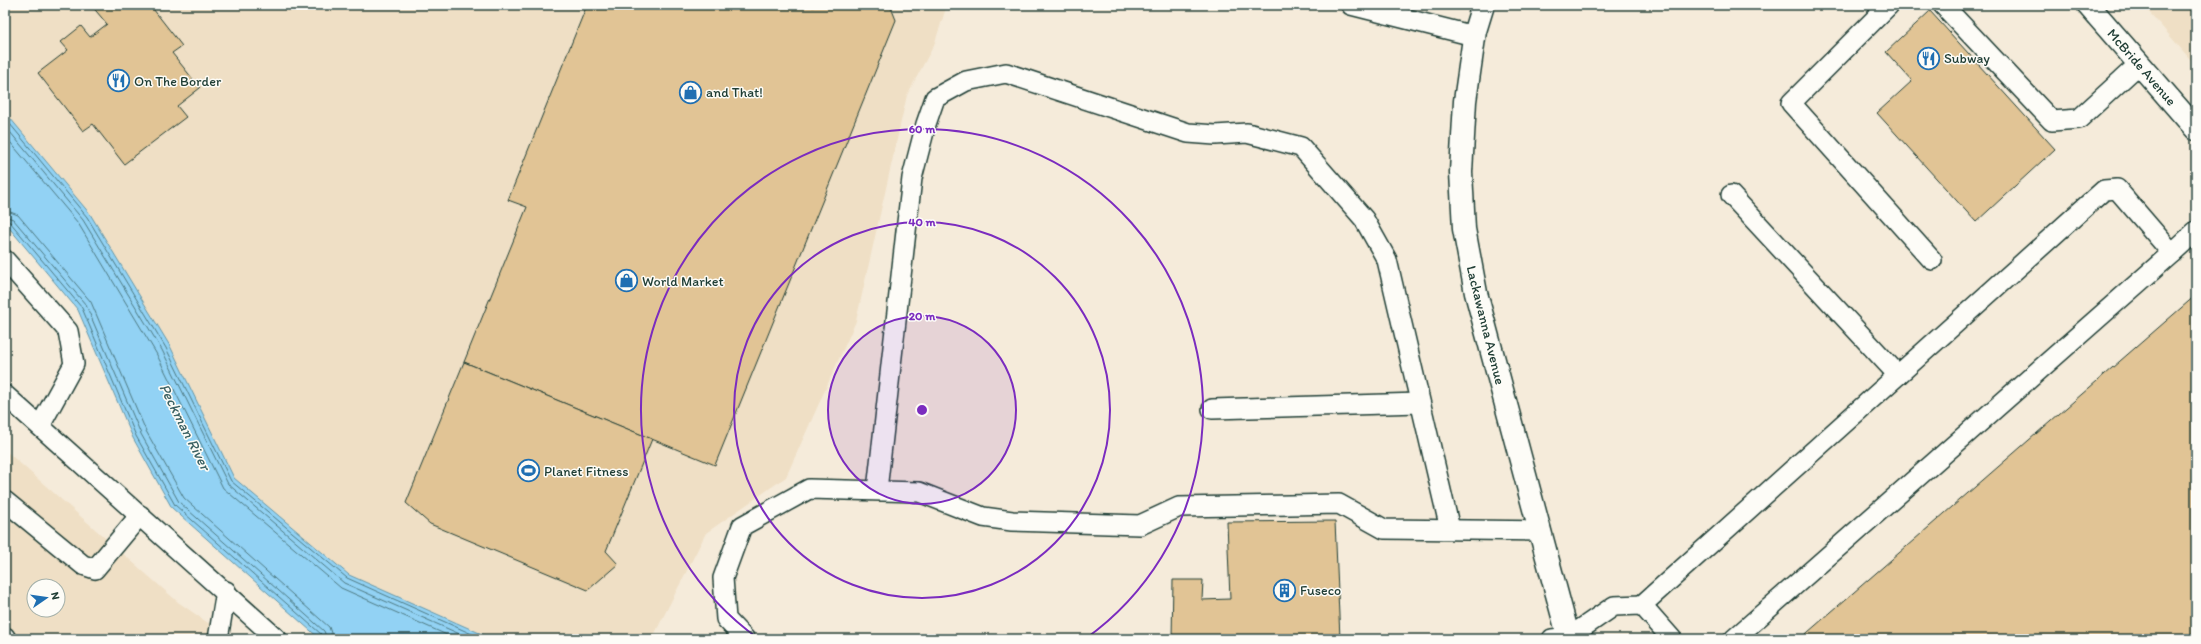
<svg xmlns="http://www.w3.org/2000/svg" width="2201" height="644" font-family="Itim,sans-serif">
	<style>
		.built { fill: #efdfc5; fill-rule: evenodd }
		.water { fill: #92d2f4; stroke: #6496a7 }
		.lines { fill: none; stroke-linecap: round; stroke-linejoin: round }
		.shore { stroke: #4d7981; stroke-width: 1 }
		.building { fill: #e1c495; stroke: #1f3d34 }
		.service-casing { stroke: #1f3d34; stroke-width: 22 }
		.tertiary-casing { stroke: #1f3d34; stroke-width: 25 }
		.secondary-casing { stroke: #1f3d34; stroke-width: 25 }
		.service { stroke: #fdfcf7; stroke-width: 19 }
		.tertiary { stroke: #fdfcf7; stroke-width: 22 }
		.secondary { stroke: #fdfcf7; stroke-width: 22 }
		.ring { fill: none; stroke: #7b2cbf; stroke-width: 2 }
		.labels { text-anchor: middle; stroke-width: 3; stroke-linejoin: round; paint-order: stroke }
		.poi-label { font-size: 14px; fill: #1f3d34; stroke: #fdfcf7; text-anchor: start }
		.street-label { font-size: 14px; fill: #1f3d34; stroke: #fdfcf7 }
		.water-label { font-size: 15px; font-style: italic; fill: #3c6264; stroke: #fdfcf7 }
		.centre { fill: #7b2cbf; stroke: #fdfcf7; stroke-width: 2 }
		.ring-label { font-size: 12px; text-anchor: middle; font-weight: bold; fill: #7b2cbf; stroke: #fdfcf7; stroke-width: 3; stroke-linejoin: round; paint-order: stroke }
	</style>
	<rect width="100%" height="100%" fill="#f5ebda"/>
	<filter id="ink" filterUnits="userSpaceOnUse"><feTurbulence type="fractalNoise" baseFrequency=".025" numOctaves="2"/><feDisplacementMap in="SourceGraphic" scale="8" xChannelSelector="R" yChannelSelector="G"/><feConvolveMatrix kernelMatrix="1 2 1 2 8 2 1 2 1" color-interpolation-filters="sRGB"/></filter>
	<g filter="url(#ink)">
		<g class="built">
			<polygon points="5,5 947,5 934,45 907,95 856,321 786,477 706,533 652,639 493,639 349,575 234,478 170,346 90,215 5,112"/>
			<polygon points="2143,5 2196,5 2196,66"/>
			<path d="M5 450 178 602 231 639H5ZM34 586H58V610H34Z"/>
		</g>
		<polygon class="water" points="5,112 90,214 170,346 234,478 349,575 493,639 320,639 172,508 133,438 78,310 5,223"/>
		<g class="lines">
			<g class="shore">
				<polyline points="5,118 87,217 166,348 231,481 347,578 483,639"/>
				<polyline points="5,126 83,220 162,350 228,484 344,583 471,639"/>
				<polyline points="5,136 78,223 156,353 223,488 341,588 456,639"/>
				<polyline points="5,210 18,215 91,302 146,431 184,498 329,627 333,639"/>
				<polyline points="5,216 13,219 86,305 141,434 179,502 324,631 327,639"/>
				<polyline points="5,221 10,222 82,308 136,436 175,505 321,634 322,639"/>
			</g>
		</g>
		<g class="building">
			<polygon points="91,5 150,5 182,46 172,53 200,88 177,106 186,117 124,164 93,124 83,131 38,73 68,50 61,42 81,26 90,37 107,24"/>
			<polygon points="587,5 808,5 813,7 817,5 890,5 896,20 715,465 464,362 527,207 508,200"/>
			<polygon points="1930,11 2055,149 1976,222 1877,113 1912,81 1886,52"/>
			<polygon points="2196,295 2196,639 1800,639"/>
			<polygon points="464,362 652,439 606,551 618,564 588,590 430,524 406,503"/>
			<polygon points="1335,521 1340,639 1172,639 1173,580 1203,580 1202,600 1230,599 1227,522"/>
		</g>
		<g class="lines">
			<defs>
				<g id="service">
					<polyline points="1351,5 1474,36"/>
					<polyline points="1889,5 1791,103 1932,260"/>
					<polyline points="1943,5 2052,121 2079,119 2139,64"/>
					<polyline points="1731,195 1898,375"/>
					<polyline points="5,260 68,331 74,364 40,426"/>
					<polyline points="5,395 277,639"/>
					<polyline points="1212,409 1420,403"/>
					<polyline points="877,490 912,178 926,124 935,98 966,81 1006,73 1188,133 1215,135 1247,133 1301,147 1364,219 1387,260 1450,529"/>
					<polyline points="5,501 83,565 95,569 140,515"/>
					<polyline points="1642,605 2104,190 2117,189 2172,253 2196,231"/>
					<polyline points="5,637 6,639"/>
					<polyline points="218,639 226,591"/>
					<polyline points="745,639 726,619 723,578 742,526 809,489 919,492 983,517 1012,521 1140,525 1179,507 1339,504 1384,529 1541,531"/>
					<polyline points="1552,639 1569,637 1614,606 1642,605 1672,639"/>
					<polyline points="1734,639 2172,253"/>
				</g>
				<polyline id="tertiary" points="1483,5 1475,31 1465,101 1461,172 1464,229 1476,293 1569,639"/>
				<polyline id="secondary" points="2088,5 2196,129"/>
			</defs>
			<use href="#service" class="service-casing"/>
			<use href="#tertiary" class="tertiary-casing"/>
			<use href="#secondary" class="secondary-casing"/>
			<use href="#service" class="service"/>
			<use href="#tertiary" class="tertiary"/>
			<use href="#secondary" class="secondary"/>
		</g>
	</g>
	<circle cx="922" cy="410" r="94" fill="#7b2cbf" fill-opacity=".12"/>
	<g class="ring">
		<circle cx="922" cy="410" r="94"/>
		<circle cx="922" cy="410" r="188"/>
		<path d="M759 639A281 281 0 1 1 1085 639"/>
	</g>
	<defs>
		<symbol id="restaurant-ring" viewBox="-11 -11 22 22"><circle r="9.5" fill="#fdfcf7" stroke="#1f6fb2" stroke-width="1.5"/><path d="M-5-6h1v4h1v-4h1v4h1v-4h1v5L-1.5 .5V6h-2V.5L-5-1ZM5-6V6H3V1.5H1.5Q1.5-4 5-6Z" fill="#1f6fb2"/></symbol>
		<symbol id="shop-ring" viewBox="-11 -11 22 22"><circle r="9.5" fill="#fdfcf7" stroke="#1f6fb2" stroke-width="1.5"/><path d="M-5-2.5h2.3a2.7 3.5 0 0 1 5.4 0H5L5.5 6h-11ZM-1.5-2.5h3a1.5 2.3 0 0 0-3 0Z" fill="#1f6fb2"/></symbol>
		<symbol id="stadium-ring" viewBox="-11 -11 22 22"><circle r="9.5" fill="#fdfcf7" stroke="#1f6fb2" stroke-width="1.5"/><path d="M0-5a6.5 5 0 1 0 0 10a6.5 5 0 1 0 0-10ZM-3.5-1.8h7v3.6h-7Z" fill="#1f6fb2"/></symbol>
		<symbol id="building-ring" viewBox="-11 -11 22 22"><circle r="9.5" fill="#fdfcf7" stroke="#1f6fb2" stroke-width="1.5"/><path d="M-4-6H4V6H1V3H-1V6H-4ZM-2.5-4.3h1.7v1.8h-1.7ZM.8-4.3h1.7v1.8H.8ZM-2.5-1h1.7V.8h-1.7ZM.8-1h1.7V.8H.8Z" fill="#1f6fb2"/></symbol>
	</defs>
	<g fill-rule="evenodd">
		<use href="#restaurant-ring" x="1916" y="46" width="25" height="25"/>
		<use href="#restaurant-ring" x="106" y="68" width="25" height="25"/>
		<use href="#shop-ring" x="678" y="80" width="25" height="25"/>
		<use href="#shop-ring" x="614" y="268" width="25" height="25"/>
		<use href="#stadium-ring" x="516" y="458" width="25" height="25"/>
		<use href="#building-ring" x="1272" y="578" width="25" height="25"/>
	</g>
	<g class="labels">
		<g class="poi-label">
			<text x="1944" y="63">Subway</text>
			<text x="134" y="86">On The Border</text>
			<text x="706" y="97">and That!</text>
			<text x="642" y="286">World Market</text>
			<text x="544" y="476">Planet Fitness</text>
			<text x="1300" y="595">Fuseco</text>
		</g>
		<g class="street-label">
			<text transform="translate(2142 67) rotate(49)" y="5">McBride Avenue</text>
			<text transform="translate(1486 325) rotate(76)" y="5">Lackawanna Avenue</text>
		</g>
		<g class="water-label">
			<text transform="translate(185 427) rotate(63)" y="5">Peckman River</text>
		</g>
	</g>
	<circle cx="922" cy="410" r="6" class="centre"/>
	<g class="ring-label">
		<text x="922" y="133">60 m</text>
		<text x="922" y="226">40 m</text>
		<text x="922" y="320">20 m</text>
	</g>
	<rect width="2201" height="644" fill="none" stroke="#fdfcf7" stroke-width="20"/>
	<rect x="10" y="10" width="2181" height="624" fill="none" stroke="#1f3d34" stroke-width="1.5" filter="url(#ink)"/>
	<g transform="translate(46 598) rotate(77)"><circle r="19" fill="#fdfcf7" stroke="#a4b0a9"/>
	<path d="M0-3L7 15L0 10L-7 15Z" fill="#1f6fb2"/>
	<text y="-6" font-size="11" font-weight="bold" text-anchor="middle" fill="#1f3d34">N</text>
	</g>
</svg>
